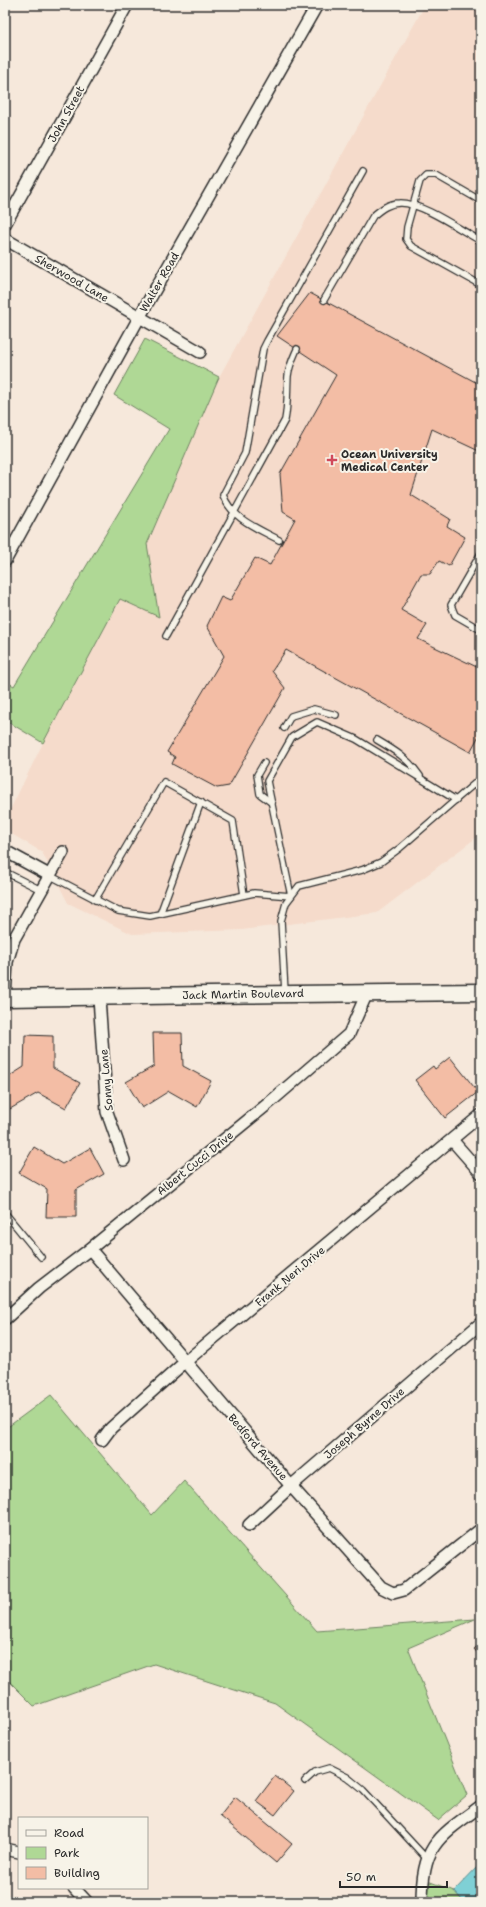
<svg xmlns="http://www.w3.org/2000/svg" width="486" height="1907" font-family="'Shantell Sans',sans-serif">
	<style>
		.built { fill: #f5dbcb }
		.green { fill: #afd895; stroke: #6d8260 }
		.water { fill: #7fd0d5; stroke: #5d8e91 }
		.building { fill: #f3bda5; stroke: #2b2b2b }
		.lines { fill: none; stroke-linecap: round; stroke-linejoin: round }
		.lane-casing { stroke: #2b2b2b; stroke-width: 8 }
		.street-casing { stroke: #2b2b2b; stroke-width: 14 }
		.secondary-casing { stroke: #2b2b2b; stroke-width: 19 }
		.lane { stroke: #f7f3e8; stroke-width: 5.5 }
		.street { stroke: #f7f3e8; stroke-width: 11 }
		.secondary { stroke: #f7f3e8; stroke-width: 16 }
		.poi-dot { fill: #d1495b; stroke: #f7f3e8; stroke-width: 1.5 }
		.labels { text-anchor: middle; stroke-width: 4; stroke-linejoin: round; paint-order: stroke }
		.street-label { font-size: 11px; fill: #2b2b2b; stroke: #f7f3e8 }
		.poi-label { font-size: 11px; font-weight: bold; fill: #2b2b2b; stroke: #f7f3e8; text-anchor: start }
	</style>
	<rect width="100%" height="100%" fill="#f6e8db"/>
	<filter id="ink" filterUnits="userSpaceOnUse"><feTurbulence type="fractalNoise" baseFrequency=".025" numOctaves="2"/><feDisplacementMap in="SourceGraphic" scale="8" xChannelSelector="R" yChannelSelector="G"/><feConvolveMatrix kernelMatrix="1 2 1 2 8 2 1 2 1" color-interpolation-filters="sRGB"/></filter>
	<g filter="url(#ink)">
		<polygon class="built" points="425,5 481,5 481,834 377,913 242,930 132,934 68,903 42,852 10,833 5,820 43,743 120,599 159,616 147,544 219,377"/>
		<g class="green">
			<polygon points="145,339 219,377 147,544 159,617 120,599 43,743 5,720 5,681 14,686 169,429 114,395"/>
			<polygon points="51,1395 152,1515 184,1481 317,1631 475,1619 408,1648 467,1795 438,1820 275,1703 154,1664 34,1706 5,1677 5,1429"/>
			<polygon points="420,1878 454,1891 464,1902 421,1902"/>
		</g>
		<polygon class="water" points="481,1863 481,1902 464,1902 454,1891"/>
		<g class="building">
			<polygon points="5,5 11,5 5,15"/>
			<polygon points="310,293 481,385 481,452 432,429 411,495 450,519 447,526 465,537 449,566 439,561 430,574 421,574 401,610 427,625 418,639 481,669 481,732 470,752 286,650 272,671 285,688 229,786 217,788 172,764 175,757 167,752 224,656 207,626 221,597 230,601 255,558 270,565 295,519 283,512 280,474 336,375 277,336"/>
			<polygon points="153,1033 182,1033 183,1066 211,1081 197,1107 169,1091 142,1108 126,1082 154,1066"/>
			<polygon points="25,1035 53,1036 53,1068 80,1083 66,1108 38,1093 10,1109 5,1100 5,1079 24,1067"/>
			<polygon points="450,1057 478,1092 445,1118 415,1080 433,1066 435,1069"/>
			<polygon points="34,1147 62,1164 90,1148 104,1174 76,1190 76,1217 46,1217 47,1189 19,1173"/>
			<polygon points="481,1643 481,1657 474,1649"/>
			<polygon points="275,1776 294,1791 275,1815 256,1801"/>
			<polygon points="235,1797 292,1844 276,1863 220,1816"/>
		</g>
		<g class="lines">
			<defs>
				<g id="lane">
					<polyline points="481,201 436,175 426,175 420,181 407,227 406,239 411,246 481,285"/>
					<path d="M324 300 373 216C381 209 389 203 400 203 421 202 462 231 481 241"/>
					<path d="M279 540C257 528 232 519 223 495L245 453 263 349 267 341 363 171"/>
					<polyline points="481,553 451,605 455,615 481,630"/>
					<path d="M166 636 285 420C288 405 287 391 288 376 289 366 293 358 297 349"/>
					<polyline points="284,728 291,716 314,709 336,715"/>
					<path d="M377 740C394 750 409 759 420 776"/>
					<polyline points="264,763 257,775 260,794 272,803"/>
					<polyline points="5,872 41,890"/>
					<polyline points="49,875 118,911 150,916 254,893 291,896 267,781 292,737 317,722 356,739 456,800"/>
					<polyline points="95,900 164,782 233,821 244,895"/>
					<polyline points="160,914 201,802"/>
					<polyline points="285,992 281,921 286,903 299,886 362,870 381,862 400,848 481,778"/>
					<polyline points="5,1213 41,1257"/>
					<polyline points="305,1781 315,1772 329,1768 347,1777 363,1790 427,1859"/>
				</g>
				<g id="street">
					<polyline points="5,224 127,5"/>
					<polyline points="5,239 200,352"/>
					<polyline points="5,561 140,316 317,5"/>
					<polyline points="5,851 49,875"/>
					<polyline points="5,998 7,962 14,939 63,852"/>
					<polyline points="99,998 107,1112 124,1160"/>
					<polyline points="452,1140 481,1173"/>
					<polyline points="90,1249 291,1486 381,1587 393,1593 404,1590 481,1529"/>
					<polyline points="5,1319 39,1288 90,1249 269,1103 349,1034 367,993"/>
					<polyline points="102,1440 111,1428 185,1362 481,1115"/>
					<polyline points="249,1525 291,1486 481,1323"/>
					<polyline points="5,1849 19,1852"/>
					<polyline points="74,1888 87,1902"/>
					<path d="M422 1902C422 1845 438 1837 481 1806"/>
				</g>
				<path id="secondary" d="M5 998C164 996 322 993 481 992"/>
			</defs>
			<use href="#lane" class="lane-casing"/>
			<use href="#street" class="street-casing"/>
			<use href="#secondary" class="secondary-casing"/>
			<use href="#lane" class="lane"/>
			<use href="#street" class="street"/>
			<use href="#secondary" class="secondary"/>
		</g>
	</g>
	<path class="poi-dot" d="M330 454h4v4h4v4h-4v4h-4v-4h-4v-4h4z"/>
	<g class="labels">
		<g class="street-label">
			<text transform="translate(66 114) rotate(-61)" y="4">John Street</text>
			<text transform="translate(72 278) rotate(30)" y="4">Sherwood Lane</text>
			<text transform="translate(159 282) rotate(-60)" y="4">Walter Road</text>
			<text transform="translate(243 994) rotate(-1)" y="4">Jack Martin Boulevard</text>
			<text transform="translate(106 1080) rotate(-95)" y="4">Sonny Lane</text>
			<text transform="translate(195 1163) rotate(-39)" y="4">Albert Cucci Drive</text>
			<text transform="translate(290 1276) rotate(-40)" y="4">Frank Neri Drive</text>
			<text transform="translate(364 1423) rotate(-41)" y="4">Joseph Byrne Drive</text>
			<text transform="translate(258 1447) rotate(49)" y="4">Bedford Avenue</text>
		</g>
		<g class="poi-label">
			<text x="341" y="458">Ocean University<tspan x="341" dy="13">Medical Center</tspan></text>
		</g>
	</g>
	<rect width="486" height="1907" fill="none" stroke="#f7f3e8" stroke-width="20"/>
	<rect x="10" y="10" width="466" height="1887" fill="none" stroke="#2b2b2b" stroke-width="1.5" filter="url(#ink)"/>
	<rect x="18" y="1817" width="130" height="72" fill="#f7f3e8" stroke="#a5a39c"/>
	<rect x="26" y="1830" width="20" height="6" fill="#f7f3e8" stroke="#a5a39c"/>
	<text x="54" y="1837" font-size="12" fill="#2b2b2b">Road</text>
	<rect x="26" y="1847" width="20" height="12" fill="#afd895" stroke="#a5a39c"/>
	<text x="54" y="1857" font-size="12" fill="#2b2b2b">Park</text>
	<rect x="26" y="1867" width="20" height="12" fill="#f3bda5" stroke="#a5a39c"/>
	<text x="54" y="1877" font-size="12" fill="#2b2b2b">Building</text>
	<path d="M340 1881v6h107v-6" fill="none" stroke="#2b2b2b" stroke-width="2"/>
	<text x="346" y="1881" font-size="12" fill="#2b2b2b" stroke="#f7f3e8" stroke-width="3" paint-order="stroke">50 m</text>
</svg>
